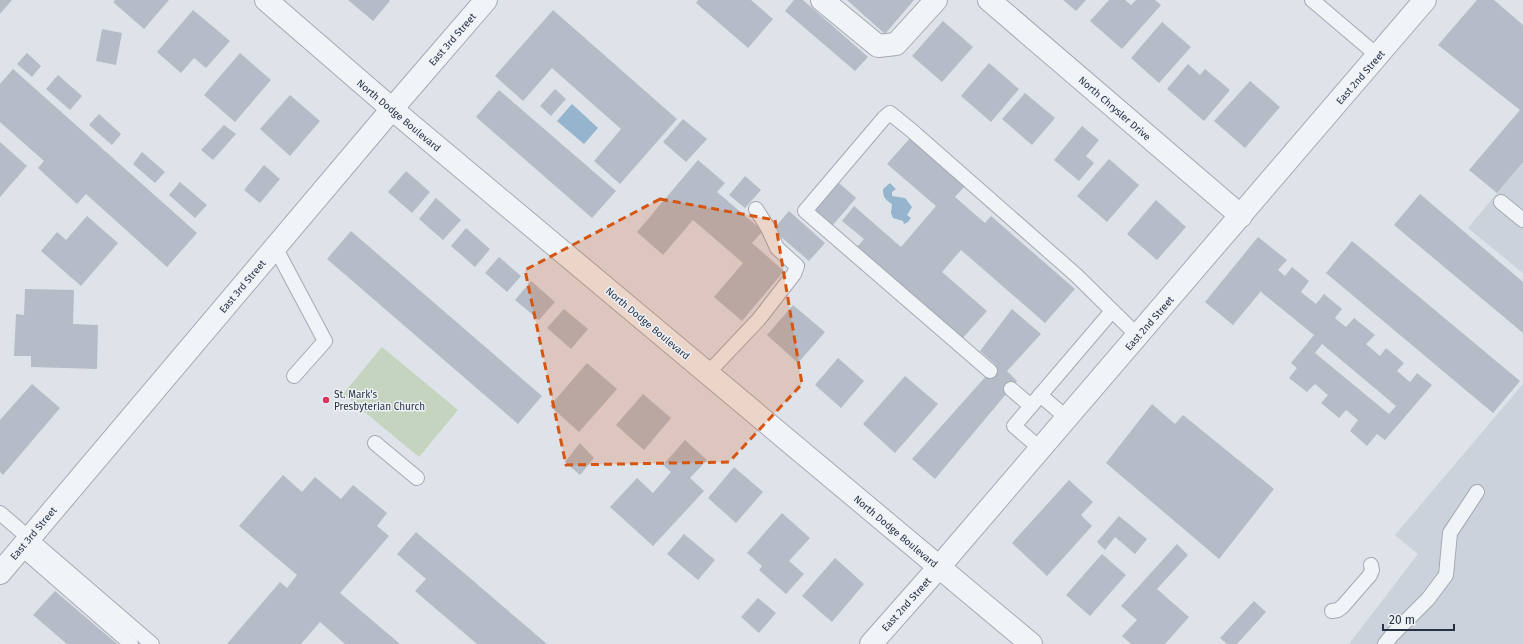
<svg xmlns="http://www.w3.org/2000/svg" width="1523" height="644" font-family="'Fira Sans',sans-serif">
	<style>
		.built { fill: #ccd2db }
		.green { fill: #c5d4be }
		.water { fill: #95b4cd }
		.building { fill: #b5bcc7; fill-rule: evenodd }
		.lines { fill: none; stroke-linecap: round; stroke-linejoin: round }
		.lane-casing { stroke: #a3aab4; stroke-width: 16 }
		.street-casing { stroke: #a3aab4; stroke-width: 24 }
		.lane { stroke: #f1f4f7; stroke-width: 14 }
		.street { stroke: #f1f4f7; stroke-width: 22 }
		.marked { fill: #d55511; fill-opacity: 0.2; stroke: #d55511; stroke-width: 3; stroke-dasharray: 8 5; stroke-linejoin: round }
		.poi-dot { fill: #db3659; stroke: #eef2f7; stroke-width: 1.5 }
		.labels { text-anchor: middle; stroke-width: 3; stroke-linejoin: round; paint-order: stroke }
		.street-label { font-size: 10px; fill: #263142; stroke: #eef2f7 }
		.poi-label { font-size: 10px; fill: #263142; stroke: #eef2f7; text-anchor: start }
	</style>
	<rect width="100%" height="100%" fill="#dee3e9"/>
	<g class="built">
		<polygon points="1523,162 1523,273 1468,228"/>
		<polygon points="1523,384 1523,644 1349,644 1418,554 1395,535"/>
	</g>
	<polygon class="green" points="382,347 458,410 419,457 343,394"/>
	<g class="water">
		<polygon points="572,104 598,128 584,144 557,121"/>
		<path d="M890 183 896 189 892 192V196L905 198 912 207 907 215 911 218 908 222 904 224 903 221 893 218 891 213 892 204C885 200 883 197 883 189Z"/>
	</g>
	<g class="building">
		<polygon points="0,0 12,0 0,14"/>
		<polygon points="115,0 169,0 144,29 113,2"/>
		<polygon points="348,0 389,0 390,1 373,21"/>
		<polygon points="698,0 751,0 773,19 748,48 696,3"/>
		<polygon points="794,0 803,0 868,57 855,71 785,11"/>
		<polygon points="847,0 914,0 885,34"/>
		<polygon points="1063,0 1086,0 1076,11"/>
		<polygon points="1109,0 1125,0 1131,5 1136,0 1155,0 1161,5 1122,49 1090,21"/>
		<polygon points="1477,0 1494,0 1523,25 1523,162 1497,193 1469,170 1520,110 1438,45"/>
		<polygon points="193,10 230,41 206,68 194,58 181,73 157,52"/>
		<polygon points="553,10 677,119 620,184 594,161 621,129 552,68 523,101 495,76"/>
		<polygon points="943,21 973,47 942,82 912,56"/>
		<polygon points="1162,22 1191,47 1159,83 1131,58"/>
		<polygon points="102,29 122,33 116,65 96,61"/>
		<polygon points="27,53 41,66 32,77 17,64"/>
		<polygon points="240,53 271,80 235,122 204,95"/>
		<polygon points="989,63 1019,89 991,122 961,96"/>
		<polygon points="1188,64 1200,75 1205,69 1230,90 1204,121 1167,89"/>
		<polygon points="13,69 197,233 167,267 86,194 77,204 38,168 44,161 0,122 0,84"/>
		<polygon points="58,75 82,96 70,110 46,89"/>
		<polygon points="1250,81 1280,107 1245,148 1214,121"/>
		<polygon points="555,89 566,99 551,116 540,106"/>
		<polygon points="499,90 616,191 592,218 476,117"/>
		<polygon points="1025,93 1055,118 1032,145 1002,119"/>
		<polygon points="290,95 320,121 290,156 260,129"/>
		<polygon points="99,114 121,134 112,145 89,125"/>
		<polygon points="683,119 707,139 686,162 663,142"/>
		<polygon points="224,125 236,134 213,160 201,150"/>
		<polygon points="1082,126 1099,140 1086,156 1094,163 1079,181 1054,160"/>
		<polygon points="911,137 966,185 955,197 985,223 991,216 1075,289 1045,323 961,250 942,272 987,311 962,339 857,247 864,239 842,221 854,206 901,247 936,206 887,164"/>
		<polygon points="0,142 27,166 0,197"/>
		<polygon points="142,152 165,172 155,183 133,164"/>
		<polygon points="1109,159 1139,185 1107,222 1077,196"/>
		<polygon points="698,160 725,183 717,192 763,231 752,243 784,271 742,321 714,297 743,263 693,220 663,255 637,232"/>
		<polygon points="264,165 280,179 260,203 244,190"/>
		<polygon points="406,171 430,192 412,213 388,192"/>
		<polygon points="745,176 761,190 745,208 729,195"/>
		<polygon points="180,182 207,205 195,218 169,195"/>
		<polygon points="839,183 856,198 832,226 815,211"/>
		<polygon points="1420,194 1523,282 1523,333 1394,225"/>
		<polygon points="436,198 461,220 443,240 419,219"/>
		<polygon points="1156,200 1186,227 1157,260 1127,234"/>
		<polygon points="789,211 825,243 809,261 773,230"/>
		<polygon points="87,216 118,243 81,286 41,251 57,232 66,240"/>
		<polygon points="466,228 490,249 475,267 451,246"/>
		<polygon points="351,231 542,396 518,424 327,259"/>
		<path d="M1258 237 1287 260 1278 270 1285 276 1292 267 1309 281 1301 292 1316 304 1324 294 1342 309 1335 318 1346 327 1354 318 1375 335 1366 344 1380 356 1386 348 1404 363 1397 371 1410 382 1417 373 1432 385 1385 440 1377 434 1367 446 1350 431 1358 420 1346 410 1339 418 1321 403 1328 395 1315 384 1307 392 1289 378 1297 368 1291 363 1314 335 1261 292 1262 290 1233 325 1205 302ZM1322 344 1396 406 1389 414 1315 353Z"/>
		<polygon points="1352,241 1520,381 1493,413 1326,273"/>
		<polygon points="499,257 521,276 507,292 485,273"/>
		<polygon points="531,281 555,302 539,320 515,300"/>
		<polygon points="25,289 74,290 73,324 98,325 97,369 31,367 31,356 14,356 16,314 24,315"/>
		<polygon points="793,305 825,332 798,363 767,335"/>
		<polygon points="564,309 588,329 571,349 547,328"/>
		<polygon points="1012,309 1041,334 1007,371 1017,381 935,479 912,459 996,365 980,351"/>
		<polygon points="838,358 864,381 841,408 815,385"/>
		<polygon points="587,363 617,389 579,432 550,406"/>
		<polygon points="905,376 938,404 895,453 863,424"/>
		<polygon points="32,384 60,408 3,475 0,472 0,420"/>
		<polygon points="643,394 671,418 644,450 616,425"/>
		<polygon points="1152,404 1175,424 1183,415 1274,489 1219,559 1106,463"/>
		<polygon points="685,440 707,460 690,478 704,491 653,546 610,507 637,478 653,493 671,472 663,465"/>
		<polygon points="580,443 594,458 580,475 565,462"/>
		<polygon points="734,467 763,492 736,523 708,498"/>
		<polygon points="283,475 302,492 315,477 341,499 353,485 387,513 377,526 389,536 340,593 400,644 345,644 320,622 301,644 227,644 280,582 287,588 297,575 239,526"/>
		<polygon points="1069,480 1093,502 1081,515 1092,526 1047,576 1012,543"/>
		<polygon points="782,513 810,538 789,561 804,574 786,594 759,570 762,566 747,553"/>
		<polygon points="1119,516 1147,539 1135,554 1115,537 1105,550 1097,542"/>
		<polygon points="416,532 547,644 477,644 415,591 426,579 397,554"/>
		<polygon points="684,534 715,560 698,580 667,554"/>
		<polygon points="1177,544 1188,555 1157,589 1189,617 1165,644 1131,644 1122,636 1137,620 1121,606"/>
		<polygon points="1102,554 1126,575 1090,616 1066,595"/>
		<polygon points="835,558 864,584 832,622 802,596"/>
		<polygon points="55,591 117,644 67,644 33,615"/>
		<polygon points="758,598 776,613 759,633 741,617"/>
		<polygon points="1254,601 1266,612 1237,644 1227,644 1220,638"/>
	</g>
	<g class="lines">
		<defs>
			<g id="lane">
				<polyline points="1312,0 1378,56"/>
				<polyline points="1501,202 1523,220"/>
				<polyline points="275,247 325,341 294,376"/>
				<polyline points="990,371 805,211 884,118 890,113 911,130 1076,275 1138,336"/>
				<polyline points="708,373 759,319 794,274 797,266 777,248 768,228 756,209"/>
				<polyline points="1011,389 1031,406"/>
				<polyline points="1040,395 1067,418"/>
				<polyline points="375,443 417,478"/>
				<polyline points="1041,449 1014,426 1112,311"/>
				<polyline points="0,513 152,644"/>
				<polyline points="21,548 131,644"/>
				<polyline points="1332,611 1338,610 1343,606 1370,575 1372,570 1371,565"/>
				<polyline points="1385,644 1392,635 1428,599 1446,575 1450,533 1477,492"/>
			</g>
			<g id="street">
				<polyline points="266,0 392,109 1031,644"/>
				<polyline points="822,0 878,46 896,44 936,0"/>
				<polyline points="989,0 1241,216"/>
				<polyline points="0,573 392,109 486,0"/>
				<polyline points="871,644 939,567 1425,0"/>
			</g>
		</defs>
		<use href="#lane" class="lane-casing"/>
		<use href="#street" class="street-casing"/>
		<use href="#lane" class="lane"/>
		<use href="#street" class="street"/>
	</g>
	<path class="marked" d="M660 199 775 220 802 384 729 462 566 465 525 270Z"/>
	<circle class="poi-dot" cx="326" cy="400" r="4"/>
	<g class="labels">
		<g class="street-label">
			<text transform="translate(452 39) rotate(-49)" y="4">East 3rd Street</text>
			<text transform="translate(1360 77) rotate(-49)" y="4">East 2nd Street</text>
			<text transform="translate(1115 108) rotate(41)" y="4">North Chrysler Drive</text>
			<text transform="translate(399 115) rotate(40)" y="4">North Dodge Boulevard</text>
			<text transform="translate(242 286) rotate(-50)" y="4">East 3rd Street</text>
			<text transform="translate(648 323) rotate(40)" y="4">North Dodge Boulevard</text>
			<text transform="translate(1149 323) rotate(-49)" y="4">East 2nd Street</text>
			<text transform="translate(896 531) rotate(40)" y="4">North Dodge Boulevard</text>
			<text transform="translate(33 533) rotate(-50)" y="4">East 3rd Street</text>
			<text transform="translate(906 604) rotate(-48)" y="4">East 2nd Street</text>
		</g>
		<g class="poi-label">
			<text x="334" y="398">St. Mark's<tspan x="334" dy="12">Presbyterian Church</tspan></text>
		</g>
	</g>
	<path d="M1383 624v6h71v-6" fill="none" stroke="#263142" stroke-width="2"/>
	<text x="1389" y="624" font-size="12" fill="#263142" stroke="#eef2f7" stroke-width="3" paint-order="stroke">20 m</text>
</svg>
